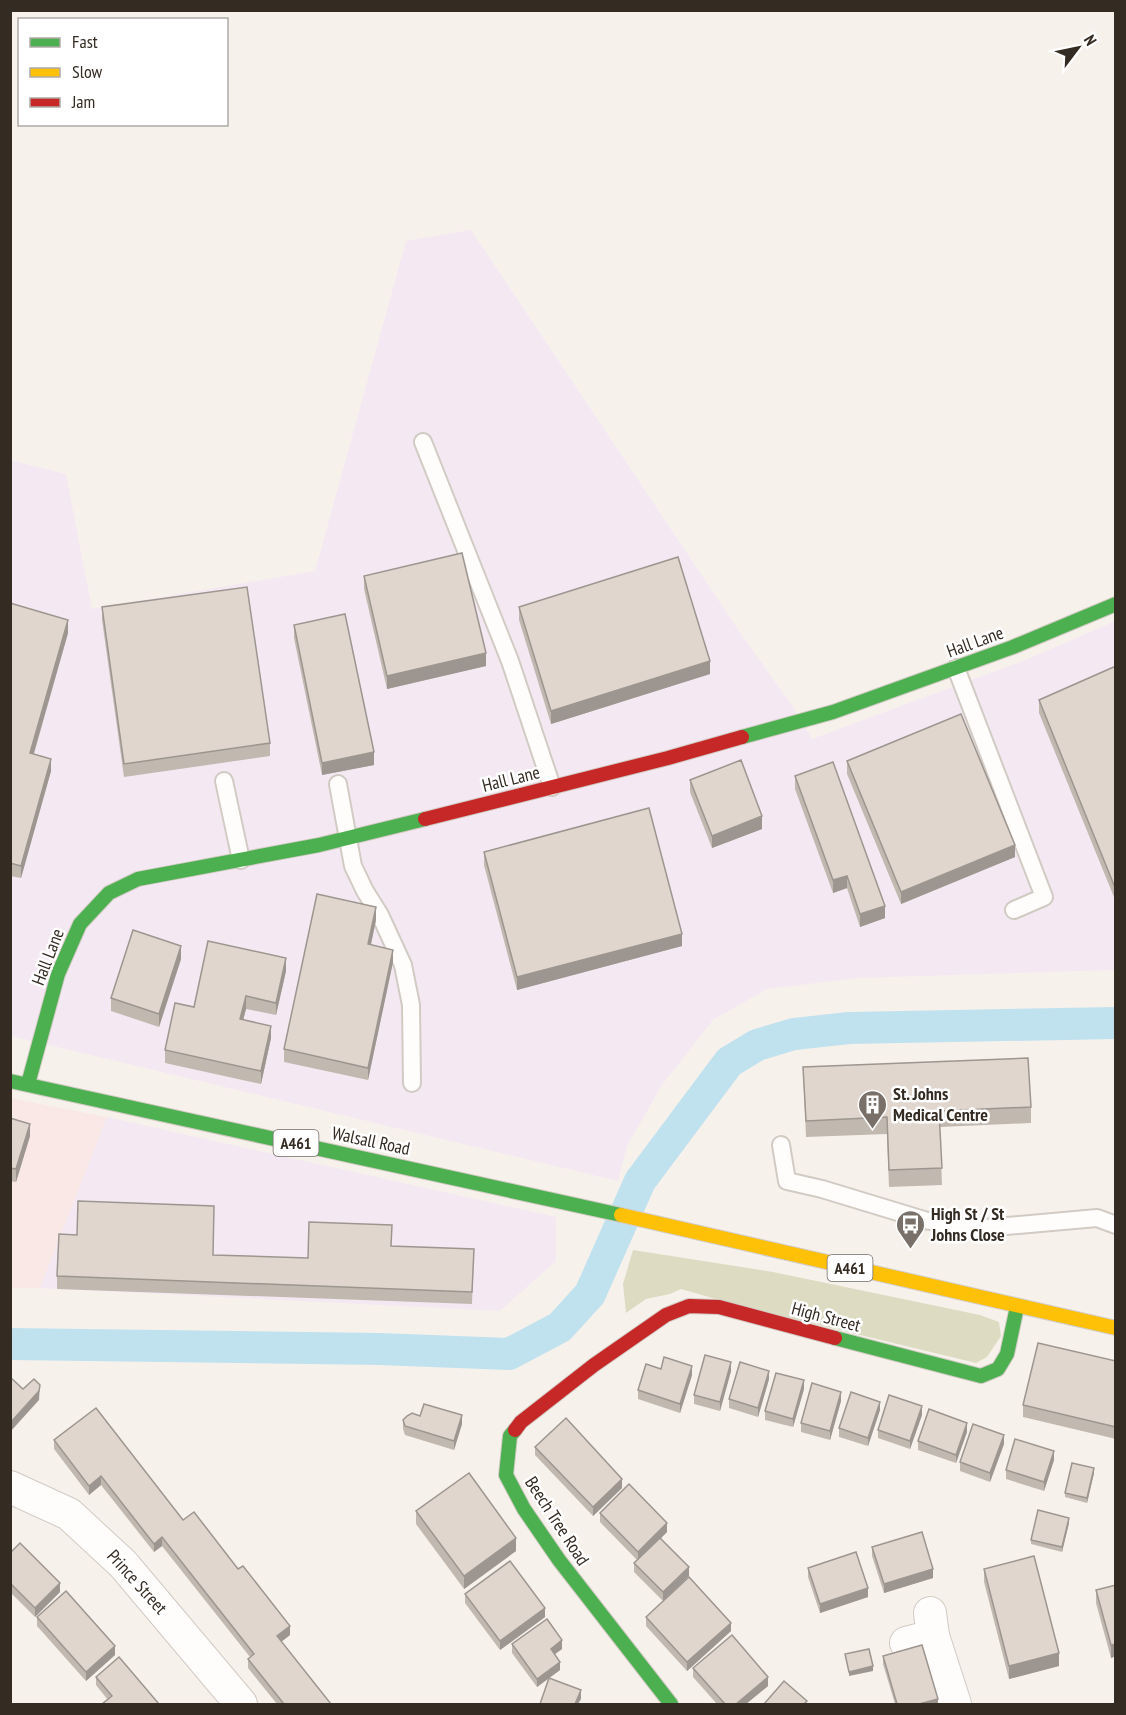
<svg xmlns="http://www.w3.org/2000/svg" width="1126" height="1715" font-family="'PT Sans Narrow',sans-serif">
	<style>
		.commercial { fill: #fae8e6 }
		.industrial { fill: #f4e9f2 }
		.green { fill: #dddcc2 }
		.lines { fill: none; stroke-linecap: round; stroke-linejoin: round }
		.canal { stroke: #c0e2ef; stroke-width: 32 }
		.lane-casing { stroke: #d2cbc4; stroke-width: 20 }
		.street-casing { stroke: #d2cbc4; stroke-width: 34 }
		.fast-casing { stroke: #d2cbc4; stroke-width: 16 }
		.slow-casing { stroke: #d2cbc4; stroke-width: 16 }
		.jam-casing { stroke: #d2cbc4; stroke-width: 16 }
		.lane { stroke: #fefdfc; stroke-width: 16 }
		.street { stroke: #fefdfc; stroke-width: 32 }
		.fast { stroke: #4caf50; stroke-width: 14 }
		.slow { stroke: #ffc107; stroke-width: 14 }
		.jam { stroke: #c62828; stroke-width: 14 }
		.wall { fill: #c1b8b0 }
		.shaded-wall { fill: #9d9690 }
		.building { fill: #e0d6cd; stroke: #9d9690; stroke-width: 1.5 }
		.labels { text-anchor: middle; stroke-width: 5; stroke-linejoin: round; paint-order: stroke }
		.shield { fill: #fff; stroke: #716b64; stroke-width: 1.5 }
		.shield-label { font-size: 16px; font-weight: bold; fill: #342b22 }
		.street-label { font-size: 18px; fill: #342b22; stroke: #fff }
		.poi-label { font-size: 18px; font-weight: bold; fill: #342b22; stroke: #fff; text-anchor: start }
	</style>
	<rect width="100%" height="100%" fill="#f7f1ec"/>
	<polygon class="commercial" points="10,1098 107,1117 40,1288 11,1288"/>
	<g class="industrial">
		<polygon points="471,230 741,634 791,704 812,739 1028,659 1115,621 1115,970 858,978 767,989 713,1020 662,1085 627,1146 618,1181 11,1036 10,460 66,474 92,609 315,571 406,241"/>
		<polygon points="107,1117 556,1217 556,1261 500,1311 40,1288"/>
	</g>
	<polygon class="green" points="633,1250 773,1272 980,1315 999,1322 1001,1336 987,1357 976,1363 740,1306 681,1289 670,1294 646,1299 626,1313 623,1284"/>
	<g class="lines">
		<polyline class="canal" points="10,1344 379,1349 509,1354 560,1327 590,1294 640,1181 729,1062 757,1045 794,1034 849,1028 1116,1023"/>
		<defs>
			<g id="lane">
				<polyline points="423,442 510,661 552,787"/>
				<polyline points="956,668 1044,897 1014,910"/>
				<polyline points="224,781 241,860"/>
				<polyline points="338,784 353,866 365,891 380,915 403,965 411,1005 412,1083"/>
				<polyline points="781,1145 787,1181 822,1189 924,1220 973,1229 1097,1218 1116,1225"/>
			</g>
			<g id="street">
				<polyline points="10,1487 69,1514 123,1564 241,1704"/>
				<polyline points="930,1613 933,1636 955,1704"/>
				<polyline points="906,1643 933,1636"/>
			</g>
			<g id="fast">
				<polyline points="742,737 833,712 1013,647 1116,604"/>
				<polyline points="10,1081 621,1215"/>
				<polyline points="28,1084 58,974 80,924 109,893 138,879 319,845 425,819"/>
				<polyline points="835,1338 981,1376 998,1369 1007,1354 1017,1307"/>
				<polyline points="515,1430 510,1436 506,1475 524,1509 559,1560 671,1704"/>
			</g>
			<polyline id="slow" points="621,1215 1116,1328"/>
			<g id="jam">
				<polyline points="425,819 668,758 742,737"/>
				<polyline points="515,1430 521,1422 594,1365 666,1315 689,1306 719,1307 835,1338"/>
			</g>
		</defs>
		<use href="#lane" class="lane-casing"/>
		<use href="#street" class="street-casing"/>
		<use href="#fast" class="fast-casing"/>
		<use href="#slow" class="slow-casing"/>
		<use href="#jam" class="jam-casing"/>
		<use href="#lane" class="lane"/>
		<use href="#street" class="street"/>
		<use href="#fast" class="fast"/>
		<use href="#slow" class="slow"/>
		<use href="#jam" class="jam"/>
	</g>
	<g class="wall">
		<polygon points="364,576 486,666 387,689 364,589"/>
		<polygon points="10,603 68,633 34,754 51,771 21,878 10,876"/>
		<polygon points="102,607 270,743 270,756 124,777 102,620"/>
		<polygon points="519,607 710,674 551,724 519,620"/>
		<polygon points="294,625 374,765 322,775 294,638"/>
		<polygon points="1116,666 1116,902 1039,713 1039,700"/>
		<polygon points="847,761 1015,857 901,904 847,774"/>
		<polygon points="795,776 885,918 860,927 847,888 833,893 795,789"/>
		<polygon points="690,780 762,829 712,848 690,792"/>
		<polygon points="484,852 682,946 517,990 484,865"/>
		<polygon points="376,920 371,945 393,962 368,1080 284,1062 284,1049"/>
		<polygon points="181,959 159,1027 111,1011 111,998"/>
		<polygon points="286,971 276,1015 246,1009 243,1020 271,1038 261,1084 165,1063 165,1050 194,1007"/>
		<polygon points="803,1067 1031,1107 1031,1123 940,1127 942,1185 889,1187 887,1134 806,1137"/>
		<polygon points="10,1118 30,1136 16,1182 10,1181"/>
		<polygon points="214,1219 213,1255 308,1258 391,1246 474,1249 472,1304 57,1289 57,1276 77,1235"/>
		<polygon points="1116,1361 1116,1439 1023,1417 1023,1405"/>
		<polygon points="661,1369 692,1375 680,1413 638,1399 638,1390"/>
		<polygon points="731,1371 720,1411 694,1404 694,1395"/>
		<polygon points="769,1379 758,1417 729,1408 729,1399"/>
		<polygon points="804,1389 793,1427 765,1420 765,1411"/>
		<polygon points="841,1401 830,1440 801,1432 801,1423"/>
		<polygon points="880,1410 868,1446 839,1437 839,1428"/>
		<polygon points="922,1415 910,1449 878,1438 878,1430"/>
		<polygon points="403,1420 462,1424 454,1450 405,1435 403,1429"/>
		<polygon points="967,1432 956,1463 918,1450 918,1441"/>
		<polygon points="54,1440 183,1520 290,1635 281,1642 331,1704 277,1704 248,1668 248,1659 250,1657 162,1546 154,1552 101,1485 89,1495 54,1449"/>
		<polygon points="1004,1444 990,1482 960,1471 960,1462"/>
		<polygon points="535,1447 622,1488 593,1516 535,1455"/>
		<polygon points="1054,1460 1044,1491 1006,1479 1006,1470"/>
		<polygon points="1094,1473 1087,1503 1065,1497 1065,1493"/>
		<polygon points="416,1511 516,1551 464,1589 416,1524"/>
		<polygon points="600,1513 667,1532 661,1538 689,1576 663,1601 634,1572 634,1563 637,1560 600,1522"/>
		<polygon points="1069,1523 1062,1552 1031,1544 1031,1540"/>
		<polygon points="872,1547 933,1578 884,1593 872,1556"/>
		<polygon points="10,1553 60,1592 35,1617 10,1592"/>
		<polygon points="808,1568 868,1597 820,1613 808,1577"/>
		<polygon points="984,1569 1059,1666 1009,1679 984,1582"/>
		<polygon points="1116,1585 1116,1656 1111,1658 1096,1603 1096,1590"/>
		<polygon points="465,1594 545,1617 500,1650 465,1603"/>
		<polygon points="37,1617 115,1655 86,1681 37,1626"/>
		<polygon points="646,1617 731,1631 687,1671 646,1626"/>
		<polygon points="512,1644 562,1649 555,1654 560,1670 537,1687 512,1653"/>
		<polygon points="883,1656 938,1704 895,1704 883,1664"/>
		<polygon points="693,1668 768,1686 746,1704 717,1704 693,1677"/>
		<polygon points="96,1677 159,1704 108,1700 96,1685"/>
	</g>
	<g class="shaded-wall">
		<polygon points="68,620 68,633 30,766 30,753"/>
		<polygon points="486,653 486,666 387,689 387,676"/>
		<polygon points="710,661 710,674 551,724 551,711"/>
		<polygon points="374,752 374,765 322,775 322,763"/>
		<polygon points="51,759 51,771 21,878 21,866"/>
		<polygon points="762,816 762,829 712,848 712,836"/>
		<polygon points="1015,845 1015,857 901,904 901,892"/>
		<polygon points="847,876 847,888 833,893 833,880"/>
		<polygon points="885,906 885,918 860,927 860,914"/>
		<polygon points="376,907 376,920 368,957 368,944"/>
		<polygon points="682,934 682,946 517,990 517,977"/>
		<polygon points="181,946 181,959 159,1027 159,1014"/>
		<polygon points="393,950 393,962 368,1080 368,1068"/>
		<polygon points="286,958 286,971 276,1015 276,1003"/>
		<polygon points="246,996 246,1009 240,1032 240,1019"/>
		<polygon points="271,1026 271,1038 261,1084 261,1071"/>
		<polygon points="30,1124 30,1136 16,1182 16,1169"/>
		<polygon points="731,1362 731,1371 720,1411 720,1402"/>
		<polygon points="692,1366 692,1375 680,1413 680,1404"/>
		<polygon points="769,1371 769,1379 758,1417 758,1408"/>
		<polygon points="804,1380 804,1389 793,1427 793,1419"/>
		<polygon points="40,1385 39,1400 10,1432 10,1423"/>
		<polygon points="841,1392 841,1401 830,1440 830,1431"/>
		<polygon points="880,1402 880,1410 868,1446 868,1438"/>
		<polygon points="922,1406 922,1415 910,1449 910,1441"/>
		<polygon points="462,1415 462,1424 454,1450 454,1441"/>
		<polygon points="967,1423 967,1432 956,1463 956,1455"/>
		<polygon points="1004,1435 1004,1444 990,1482 990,1473"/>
		<polygon points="1054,1451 1054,1460 1044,1491 1044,1482"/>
		<polygon points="1094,1468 1094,1473 1087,1503 1087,1498"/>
		<polygon points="101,1476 101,1485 89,1495 89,1486"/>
		<polygon points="622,1479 622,1488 593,1516 593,1507"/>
		<polygon points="1069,1518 1069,1523 1062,1552 1062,1547"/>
		<polygon points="667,1523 667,1532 638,1561 638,1552"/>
		<polygon points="162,1537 162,1546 154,1552 154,1544"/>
		<polygon points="516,1538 516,1551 464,1589 464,1576"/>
		<polygon points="689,1567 689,1576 663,1601 663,1592"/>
		<polygon points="933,1569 933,1578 884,1593 884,1584"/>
		<polygon points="60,1583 60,1592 35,1617 35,1608"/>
		<polygon points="868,1588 868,1597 820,1613 820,1604"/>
		<polygon points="545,1608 545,1617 500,1650 500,1641"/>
		<polygon points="731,1623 731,1631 687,1671 687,1662"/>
		<polygon points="290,1626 290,1635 277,1645 277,1636"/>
		<polygon points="562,1640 562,1649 551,1657 551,1649"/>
		<polygon points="1116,1644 1116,1656 1111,1658 1111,1645"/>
		<polygon points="115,1646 115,1655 86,1681 86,1672"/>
		<polygon points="1059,1653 1059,1666 1009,1679 1009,1666"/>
		<polygon points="560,1662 560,1670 537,1687 537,1679"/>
		<polygon points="873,1666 873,1671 849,1676 849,1672"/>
		<polygon points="768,1677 768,1686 746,1704 736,1704"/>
		<polygon points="581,1690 581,1699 578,1704 575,1704"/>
		<polygon points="938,1699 938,1704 919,1704"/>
	</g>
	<g class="building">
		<polygon points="462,553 486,653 387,676 364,576"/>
		<polygon points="678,557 710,661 551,711 519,607"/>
		<polygon points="247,587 270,743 124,764 102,607"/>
		<polygon points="10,603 68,620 30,753 51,759 21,866 10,863"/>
		<polygon points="345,614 374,752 322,763 294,625"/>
		<polygon points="1116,666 1116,890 1039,700"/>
		<polygon points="961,714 1015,845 901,892 847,761"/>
		<polygon points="741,760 762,816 712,836 690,780"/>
		<polygon points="833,762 885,906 860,914 847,876 833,880 795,776"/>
		<polygon points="649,808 682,934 517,977 484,852"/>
		<polygon points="317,894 376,907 368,944 393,950 368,1068 284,1049"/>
		<polygon points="133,930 181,946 159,1014 111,998"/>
		<polygon points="208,941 286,958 276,1003 246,996 240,1019 271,1026 261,1071 165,1050 175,1003 194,1007"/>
		<polygon points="1028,1058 1031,1107 939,1111 942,1168 889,1170 887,1117 806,1121 803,1067"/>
		<polygon points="10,1118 30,1124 16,1169 10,1168"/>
		<polygon points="78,1201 214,1206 213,1255 308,1258 309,1222 392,1225 391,1246 474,1249 472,1292 57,1276 59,1234 77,1235"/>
		<polygon points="1038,1343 1116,1361 1116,1427 1023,1405"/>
		<polygon points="705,1355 731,1362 720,1402 694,1395"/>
		<polygon points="664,1357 692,1366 680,1404 638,1390 646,1364 661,1369"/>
		<polygon points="740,1362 769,1371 758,1408 729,1399"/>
		<polygon points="776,1373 804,1380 793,1419 765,1411"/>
		<polygon points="10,1377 23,1389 34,1379 40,1385 39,1391 10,1423"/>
		<polygon points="812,1383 841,1392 830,1431 801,1423"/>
		<polygon points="851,1392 880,1402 868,1438 839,1428"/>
		<polygon points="889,1395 922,1406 910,1441 878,1430"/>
		<polygon points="424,1404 462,1415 454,1441 405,1426 403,1420 407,1416 412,1413 420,1416"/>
		<polygon points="96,1408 183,1520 194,1512 238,1569 243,1566 290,1626 277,1636 331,1704 284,1704 248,1659 254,1654 162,1537 154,1544 101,1476 89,1486 54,1440"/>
		<polygon points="929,1409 967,1423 956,1455 918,1441"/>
		<polygon points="566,1418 622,1479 593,1507 535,1447"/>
		<polygon points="973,1424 1004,1435 990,1473 960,1462"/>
		<polygon points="1015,1439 1054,1451 1044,1482 1006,1470"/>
		<polygon points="1072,1463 1094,1468 1087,1498 1065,1493"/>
		<polygon points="469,1473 516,1538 464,1576 416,1511"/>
		<polygon points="629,1484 667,1523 638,1552 600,1513"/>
		<polygon points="1038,1510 1069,1518 1062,1547 1031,1540"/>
		<polygon points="922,1532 933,1569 884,1584 872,1547"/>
		<polygon points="660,1538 689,1567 663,1592 634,1563"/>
		<polygon points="20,1543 60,1583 35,1608 10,1583 10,1553"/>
		<polygon points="856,1552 868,1588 820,1604 808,1568"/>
		<polygon points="1034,1556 1059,1653 1009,1666 984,1569"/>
		<polygon points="510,1561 545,1608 500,1641 465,1594"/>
		<polygon points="689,1577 731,1623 687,1662 646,1617"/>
		<polygon points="1116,1585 1116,1644 1111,1645 1096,1590"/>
		<polygon points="66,1591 115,1646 86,1672 37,1617"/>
		<polygon points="547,1619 562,1640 551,1649 560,1662 537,1679 512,1644"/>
		<polygon points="732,1635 768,1677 736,1704 725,1704 693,1668"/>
		<polygon points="922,1645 938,1699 919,1704 897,1704 883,1656"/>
		<polygon points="869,1649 873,1666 849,1672 845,1654"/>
		<polygon points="119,1657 159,1704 102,1704 112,1696 96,1677"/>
		<polygon points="549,1678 581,1690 575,1704 540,1704"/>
		<polygon points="784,1681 807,1701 804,1704 764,1704"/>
	</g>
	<defs>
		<symbol id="building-pin" viewBox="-11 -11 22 30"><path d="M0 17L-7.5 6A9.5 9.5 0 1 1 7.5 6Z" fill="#787069" stroke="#fff"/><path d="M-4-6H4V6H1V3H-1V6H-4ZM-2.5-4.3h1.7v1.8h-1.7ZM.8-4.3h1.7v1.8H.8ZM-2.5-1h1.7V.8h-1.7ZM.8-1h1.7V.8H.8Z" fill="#fff"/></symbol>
		<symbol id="bus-pin" viewBox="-11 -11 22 30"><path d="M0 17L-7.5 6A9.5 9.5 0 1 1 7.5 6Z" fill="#787069" stroke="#fff"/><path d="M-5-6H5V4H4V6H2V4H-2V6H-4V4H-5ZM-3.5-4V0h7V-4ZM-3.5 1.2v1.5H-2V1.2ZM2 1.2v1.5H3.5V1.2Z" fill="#fff"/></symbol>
	</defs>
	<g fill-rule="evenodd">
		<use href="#building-pin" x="856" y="1088" width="33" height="45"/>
		<use href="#bus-pin" x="894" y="1208" width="33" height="45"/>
	</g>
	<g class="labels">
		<g class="shield">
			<rect x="273.5" y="1130" width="45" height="26" rx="4.5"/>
			<rect x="827.5" y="1255" width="45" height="26" rx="4.5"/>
		</g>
		<g class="shield-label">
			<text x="296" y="1149">A461</text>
			<text x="850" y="1274">A461</text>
		</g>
		<g class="street-label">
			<text transform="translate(975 642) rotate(-20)" y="6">Hall Lane</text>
			<text transform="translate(511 779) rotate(-14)" y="6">Hall Lane</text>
			<text transform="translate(48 957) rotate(-69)" y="6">Hall Lane</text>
			<text transform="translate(371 1141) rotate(12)" y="6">Walsall Road</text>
			<text transform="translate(826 1317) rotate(15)" y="6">High Street</text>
			<text transform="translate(557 1521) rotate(57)" y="6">Beech Tree Road</text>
			<text transform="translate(137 1582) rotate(48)" y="6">Prince Street</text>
		</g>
		<g class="poi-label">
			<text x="893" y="1100">St. Johns<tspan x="893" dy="21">Medical Centre</tspan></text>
			<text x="931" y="1220">High St / St<tspan x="931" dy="21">Johns Close</tspan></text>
		</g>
	</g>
	<rect width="1126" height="1715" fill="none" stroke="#342b22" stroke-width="24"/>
	<rect x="18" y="18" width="210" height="108" fill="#ffffff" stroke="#aeaaa7" stroke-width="1.5"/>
	<rect x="30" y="38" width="30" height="9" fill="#4caf50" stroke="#aeaaa7" stroke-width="1.5"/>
	<text x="72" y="48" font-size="18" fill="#342b22">Fast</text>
	<rect x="30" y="68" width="30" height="9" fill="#ffc107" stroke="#aeaaa7" stroke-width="1.5"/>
	<text x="72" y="78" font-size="18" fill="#342b22">Slow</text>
	<rect x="30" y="98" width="30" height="9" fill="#c62828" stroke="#aeaaa7" stroke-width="1.5"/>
	<text x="72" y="108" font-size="18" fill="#342b22">Jam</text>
	<g transform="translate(1078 48) rotate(58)" stroke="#ffffff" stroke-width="4.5" paint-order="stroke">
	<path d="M0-4.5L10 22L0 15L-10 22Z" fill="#342b22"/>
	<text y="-9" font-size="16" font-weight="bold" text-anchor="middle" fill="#342b22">N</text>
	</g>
</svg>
